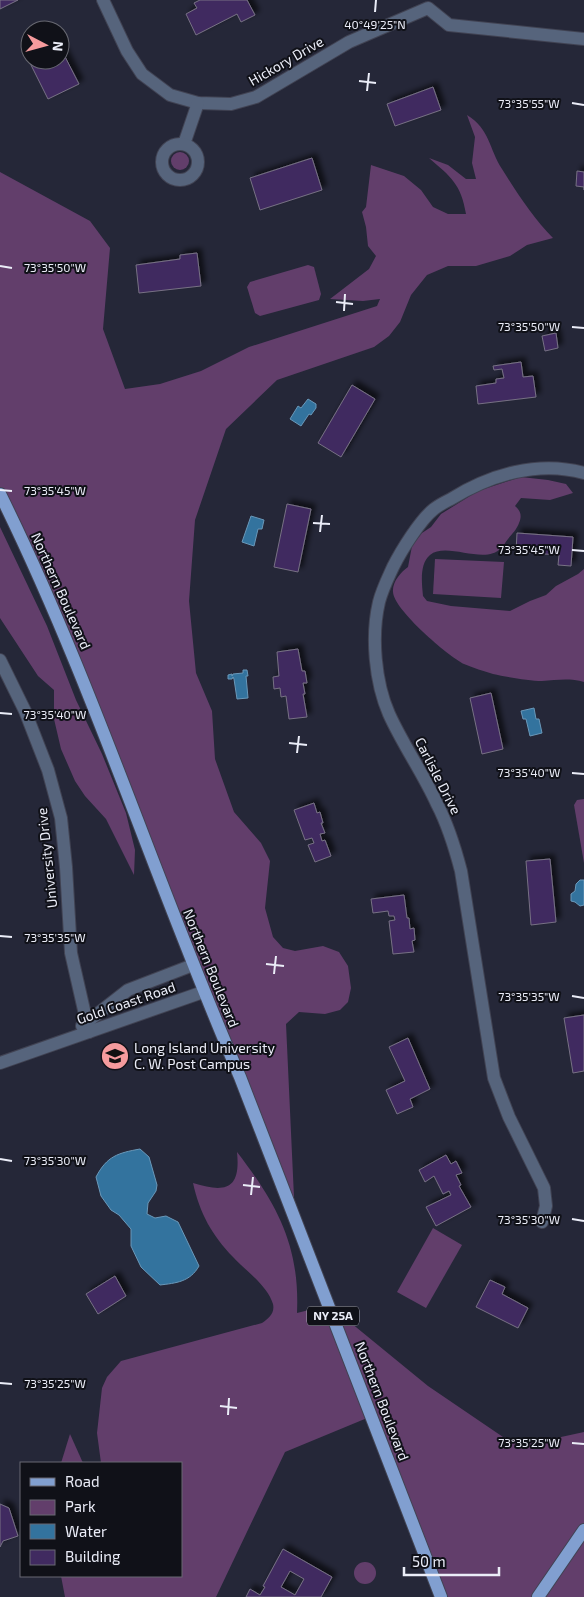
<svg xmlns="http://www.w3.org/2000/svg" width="584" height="1597" font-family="'Exo 2',sans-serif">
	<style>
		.green { fill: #623e6b }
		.water { fill: #33739e; stroke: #6a98b9 }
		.building { fill: #402a60; stroke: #777184; fill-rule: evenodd; filter: url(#shadow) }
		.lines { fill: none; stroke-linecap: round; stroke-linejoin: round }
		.street-casing { stroke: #414353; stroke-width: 14 }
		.primary-casing { stroke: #414353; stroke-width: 14 }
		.street { stroke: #56647c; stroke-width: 12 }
		.primary { stroke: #819fd0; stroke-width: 12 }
		.ticks { fill: none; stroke: #ebedf8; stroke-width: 2 }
		.labels { text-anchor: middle; stroke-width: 4; stroke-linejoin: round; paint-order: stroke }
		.shield { fill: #101118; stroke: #a9abb5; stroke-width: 1 }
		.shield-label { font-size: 12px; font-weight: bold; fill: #ebedf8 }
		.street-label { font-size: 14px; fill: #ebedf8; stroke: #101118 }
		.poi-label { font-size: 14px; fill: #ebedf8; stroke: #101118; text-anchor: start }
		.ticks-label { font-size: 12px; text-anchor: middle; fill: #ebedf8; stroke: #101118; stroke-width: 4; stroke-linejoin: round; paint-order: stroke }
	</style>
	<defs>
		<filter id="shadow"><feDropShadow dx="4.5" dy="-4.5" stdDeviation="2.5" flood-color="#0009"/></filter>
	</defs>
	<rect width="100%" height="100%" fill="#252738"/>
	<g class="green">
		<path d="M467 115C490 129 489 149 502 169 517 193 534 219 553 238L527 245 510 256 476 266H448L427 275 411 295 400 322 389 336 374 347 277 380 226 429 195 520 189 601 196 673 212 711 215 759 234 812 261 843 270 861 265 908 273 937 283 948 295 951 323 946 339 952 348 966 351 988 348 1002 340 1010 325 1014 299 1012 286 1024 295 1219 0 494V172L90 221 110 248 103 329 125 389 160 384 201 371 249 347 377 306 380 299 363 301 330 299 369 269 376 256 368 246 366 227 362 212 366 207 371 165 404 176 421 190 433 207 448 214H466C461 184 451 177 429 158L448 165 466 179H476L472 163 475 137Z"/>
		<circle cx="180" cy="161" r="9"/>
		<polygon points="308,265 314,267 321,294 319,300 260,316 255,313 247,287 250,282"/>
		<path d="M521 477 548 480 566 484 573 493 550 500 521 498 515 506C521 511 522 516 519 523 517 529 512 534 508 539 505 542 504 546 501 548 485 566 447 541 430 555 419 564 422 584 423 596L427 601 451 606 510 611 530 601 546 595 556 586 578 574 584 569V682C570 678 557 680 542 681 529 681 507 677 493 674 484 671 473 668 464 664 448 656 394 610 393 592 392 582 401 572 408 567L412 546 422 533 431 527 441 514 478 491Z"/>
		<polygon points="0,527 47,626 76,700 102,754 126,813 135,850 134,875 106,819 85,796 75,781 61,749 54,719 54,690 38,676 0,618"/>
		<polygon points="435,559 504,562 501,598 433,594"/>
		<polygon points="584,799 584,863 574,805 577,800"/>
		<path d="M237 1152C277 1204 300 1246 297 1313L329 1305 428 1386 503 1437 538 1442 584 1432V1597H441L372 1416 285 1452 216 1597H65L61 1576H181V1463H101L97 1433 102 1388 107 1377 121 1361 262 1323C269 1318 275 1313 273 1304 267 1285 246 1271 233 1257 212 1235 200 1214 193 1183 225 1193 241 1190 237 1152Z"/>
		<polygon points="433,1228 462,1245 426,1308 397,1292"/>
		<polygon points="70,1434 83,1463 61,1463"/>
		<circle cx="365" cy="1573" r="11"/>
	</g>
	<g class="water">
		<polygon points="308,399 316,404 316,408 311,415 309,414 301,426 290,419 298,406 301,408"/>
		<polygon points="251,516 264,520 262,529 258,529 254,546 242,542"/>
		<polygon points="243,670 247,670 248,676 246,676 248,698 237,699 234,679 233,677 232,679 228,679 228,675 232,674 232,676 233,674 243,673"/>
		<polygon points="534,708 536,719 539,719 542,733 530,736 526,719 523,719 521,711"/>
		<polygon points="580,880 584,880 584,905 580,906 575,902 571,901 571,894 575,891 576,884"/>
		<path d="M140 1149 149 1157 157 1185 156 1191 148 1203 147 1214 155 1218 166 1216 178 1222 199 1266C190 1282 176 1283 160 1285L141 1267 131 1246V1229L119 1215 111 1210 101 1196 96 1177C107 1156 118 1153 140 1149Z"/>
	</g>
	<g class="building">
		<polygon points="0,0 18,0 0,9"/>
		<polygon points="200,0 247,0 255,15 241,22 237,14 196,35 186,14 197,8 194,3"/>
		<polygon points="60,47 79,84 48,99 28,59 30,58 30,60 60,60"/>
		<polygon points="433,87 441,110 395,126 387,104"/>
		<polygon points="312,158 322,190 260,210 250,178"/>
		<polygon points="577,171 584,172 584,190 584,187 576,186"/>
		<polygon points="197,253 201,286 139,293 136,265 180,259 180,255"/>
		<polygon points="556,333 558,348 545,351 542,336"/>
		<polygon points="521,362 523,377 533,376 536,397 478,404 476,386 496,383 496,379 504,378 502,369 494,370 493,366"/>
		<polygon points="352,385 375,399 341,457 318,443"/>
		<polygon points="287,504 311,509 298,572 274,567"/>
		<polygon points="517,533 573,537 571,566 558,565 559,555 516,552"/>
		<polygon points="298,649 302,671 305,671 307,683 303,683 305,694 303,694 307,717 289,719 286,696 281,697 280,688 274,689 273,677 279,676 277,652"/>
		<polygon points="491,693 503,749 482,754 470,698"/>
		<polygon points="314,803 317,813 320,812 323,823 321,823 325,833 320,834 322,841 325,840 331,856 315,862 308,845 314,843 312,838 305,840 294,810"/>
		<polygon points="550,859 556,922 531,925 526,861"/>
		<polygon points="404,895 407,918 409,918 410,929 414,928 415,940 412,941 414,952 393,954 389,921 395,920 394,916 389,916 388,911 373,913 371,899"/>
		<polygon points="584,1015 584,1071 573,1073 564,1018"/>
		<polygon points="408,1038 430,1089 410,1099 413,1107 397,1114 386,1090 405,1081 389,1047"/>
		<polygon points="446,1155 451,1164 456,1161 462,1173 456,1175 461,1185 459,1186 471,1207 436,1226 426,1207 451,1195 449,1191 443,1194 434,1176 425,1182 419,1170"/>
		<polygon points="115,1276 126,1296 98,1314 86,1294"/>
		<polygon points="490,1280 505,1287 502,1294 528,1308 518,1328 476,1307"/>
		<polygon points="0,1504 9,1508 18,1536 3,1541 0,1547"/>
		<path d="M283 1549 332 1577 321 1597H246L250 1589 260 1595 265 1587 263 1586ZM290 1571 304 1579 295 1595 281 1587Z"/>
	</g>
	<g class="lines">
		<defs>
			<g id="street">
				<polyline points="103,0 127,51 142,74 170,95 198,103 231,104 256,97 349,42 428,8 449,25 584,39"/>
				<polyline points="184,144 198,103"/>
				<circle cx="180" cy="162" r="18"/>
				<polyline points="0,660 25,711 48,770 61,818 66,867 71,953 89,1032"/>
				<polyline points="82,1026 128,990 193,965"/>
				<polyline points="0,1063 203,992"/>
				<path d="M542 1222 546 1206 544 1188 509 1117 494 1078 461 871C455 848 448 825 437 804 423 773 403 745 389 714 375 682 371 636 379 602 382 590 388 578 393 567 401 551 420 520 434 509 439 505 445 502 451 499 490 475 538 460 584 473"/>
			</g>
			<g id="primary">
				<path d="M0 494C93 682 156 884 240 1077L441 1597"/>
				<polyline points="538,1597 584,1530"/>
			</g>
		</defs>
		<use href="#street" class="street-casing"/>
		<use href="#primary" class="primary-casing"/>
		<use href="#street" class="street"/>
		<use href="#primary" class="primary"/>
	</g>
	<path class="ticks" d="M375 12 376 0M359 81 376 83M367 91 369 73M572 103 584 105M0 266 12 268M336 302 353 304M344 311 345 294M572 327 584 328M0 490 12 491M313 523 330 524M320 532 322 515M572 550 584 551M0 713 12 714M289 743 307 745M297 753 299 736M572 773 584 774M0 936 12 937M266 964 284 966M274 974 276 956M572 996 584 998M0 1159 12 1161M243 1185 260 1187M251 1195 253 1177M572 1219 584 1221M0 1383 12 1384M220 1406 237 1408M228 1415 229 1398M572 1443 584 1444"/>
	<defs>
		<symbol id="university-disc" viewBox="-11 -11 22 22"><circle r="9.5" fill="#f59b9d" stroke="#101118"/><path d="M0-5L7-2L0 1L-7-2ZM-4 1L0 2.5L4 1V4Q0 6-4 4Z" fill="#111"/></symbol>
	</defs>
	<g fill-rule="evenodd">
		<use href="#university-disc" x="99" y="1040" width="32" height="32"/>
	</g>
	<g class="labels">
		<rect class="shield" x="307" y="1306.5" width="52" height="19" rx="4"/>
		<g class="shield-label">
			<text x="333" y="1320">NY 25A</text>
		</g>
		<g class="street-label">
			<text transform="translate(286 61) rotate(-30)" y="5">Hickory Drive</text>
			<text transform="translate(61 591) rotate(66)" y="5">Northern Boulevard</text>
			<text transform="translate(438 776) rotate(63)" y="5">Carlisle Drive</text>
			<text transform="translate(47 858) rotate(-96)" y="5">University Drive</text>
			<text transform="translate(211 968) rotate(68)" y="5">Northern Boulevard</text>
			<text transform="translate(126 1003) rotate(-19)" y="5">Gold Coast Road</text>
			<text transform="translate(382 1401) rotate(69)" y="5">Northern Boulevard</text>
		</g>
		<g class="poi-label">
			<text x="134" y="1053">Long Island University<tspan x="134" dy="16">C. W. Post Campus</tspan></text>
		</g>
	</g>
	<g class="ticks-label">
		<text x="375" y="29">40°49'25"N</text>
		<text x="529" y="108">73°35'55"W</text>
		<text x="55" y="272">73°35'50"W</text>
		<text x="529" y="331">73°35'50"W</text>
		<text x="55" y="495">73°35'45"W</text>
		<text x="529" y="554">73°35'45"W</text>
		<text x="55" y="719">73°35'40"W</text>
		<text x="529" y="777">73°35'40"W</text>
		<text x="55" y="942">73°35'35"W</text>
		<text x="529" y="1001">73°35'35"W</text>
		<text x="55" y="1165">73°35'30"W</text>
		<text x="529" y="1224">73°35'30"W</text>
		<text x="55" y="1388">73°35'25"W</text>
		<text x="529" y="1447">73°35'25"W</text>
	</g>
	<rect x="20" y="1462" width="162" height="115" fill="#101118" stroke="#686972"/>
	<rect x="30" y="1478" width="25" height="8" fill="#819fd0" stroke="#686972"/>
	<text x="65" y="1487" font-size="15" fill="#ebedf8">Road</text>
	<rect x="30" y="1500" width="25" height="15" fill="#623e6b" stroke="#686972"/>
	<text x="65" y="1512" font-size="15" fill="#ebedf8">Park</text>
	<rect x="30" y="1524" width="25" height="15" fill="#33739e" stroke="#686972"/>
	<text x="65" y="1537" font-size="15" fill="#ebedf8">Water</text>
	<rect x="30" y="1550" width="25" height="15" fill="#402a60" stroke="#686972"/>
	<text x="65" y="1562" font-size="15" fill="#ebedf8">Building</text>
	<g transform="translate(45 45) rotate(96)"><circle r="24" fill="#101118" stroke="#686972"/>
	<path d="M0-4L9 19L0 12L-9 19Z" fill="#f59b9d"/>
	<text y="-8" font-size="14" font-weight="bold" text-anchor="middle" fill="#ebedf8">N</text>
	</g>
	<path d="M404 1567v8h95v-8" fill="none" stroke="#ebedf8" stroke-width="2.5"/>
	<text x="412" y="1567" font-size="15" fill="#ebedf8" stroke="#101118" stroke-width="4" paint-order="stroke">50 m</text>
</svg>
